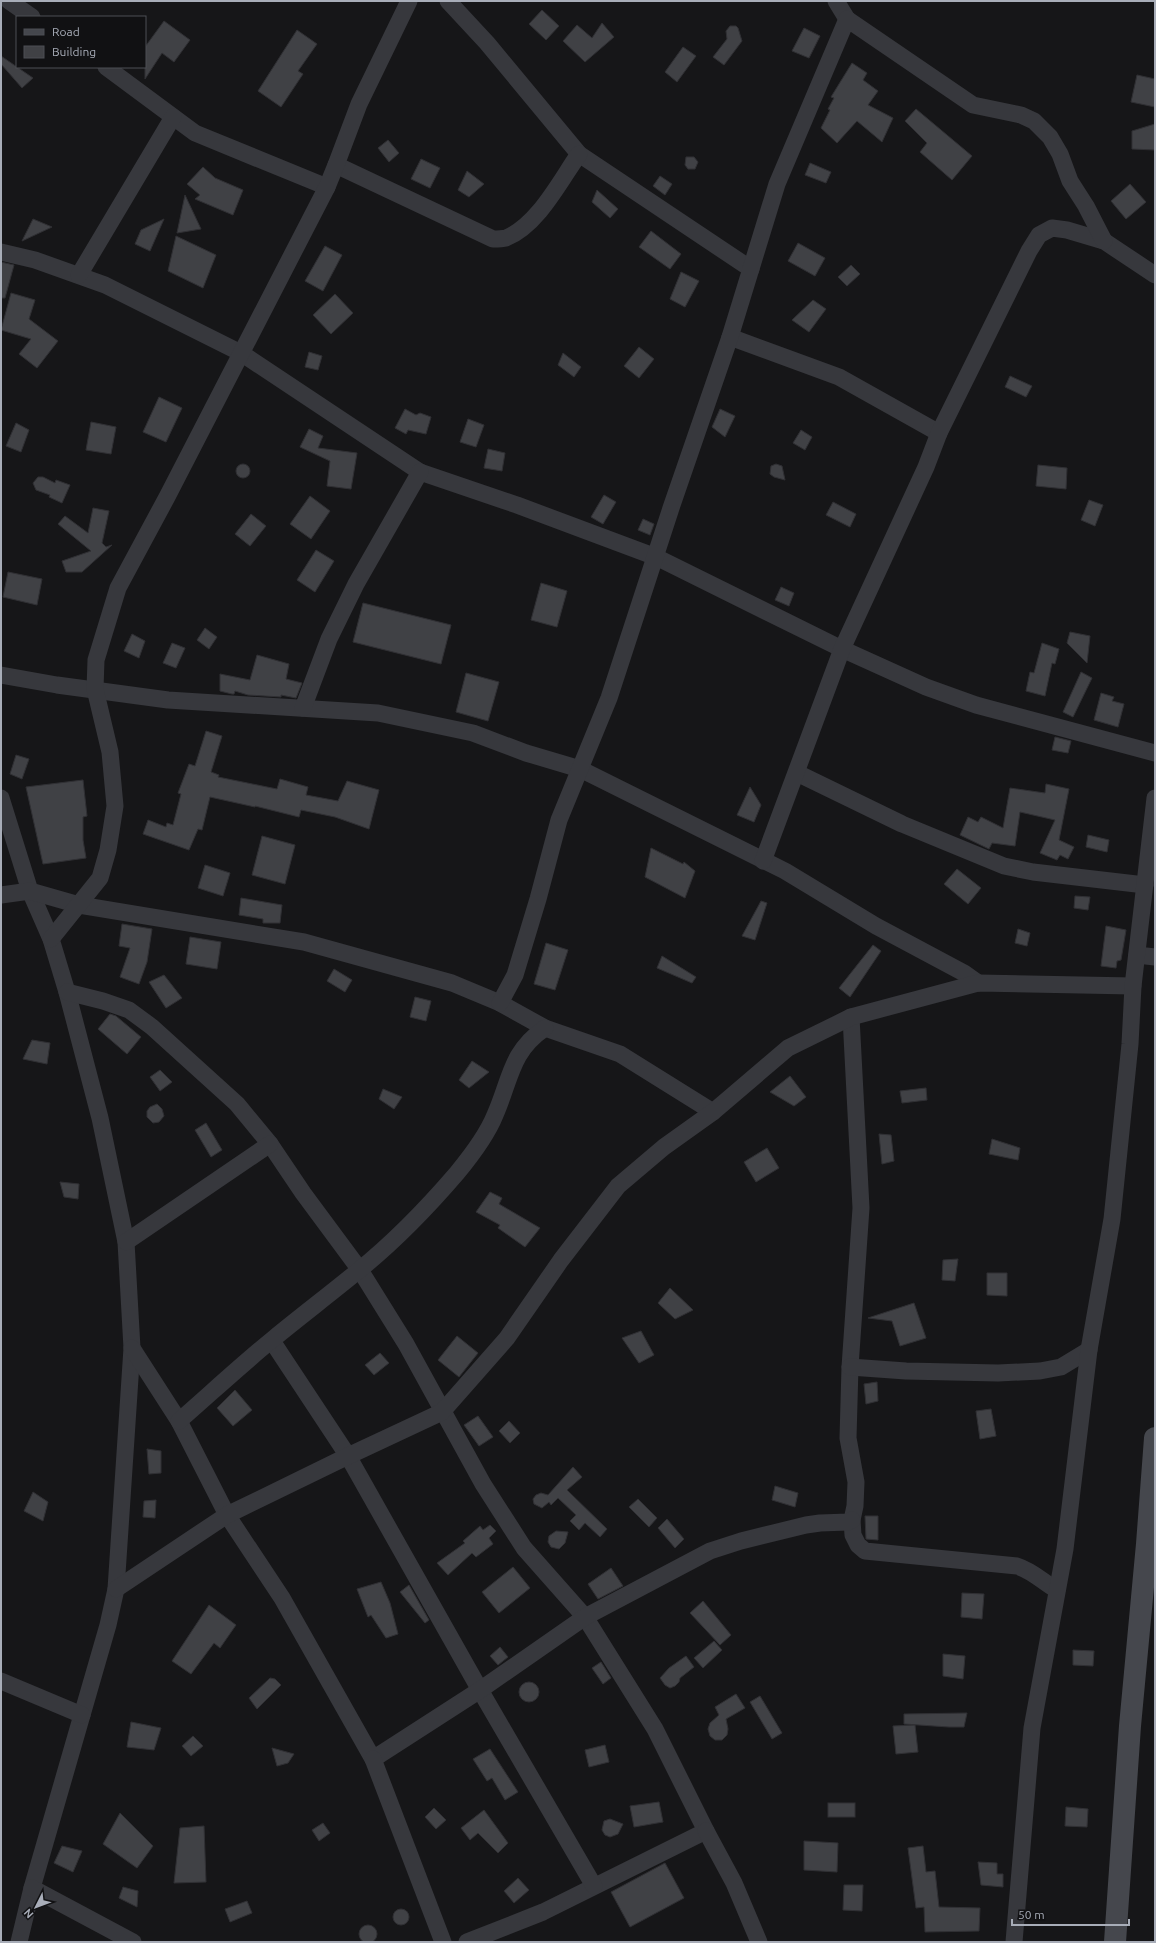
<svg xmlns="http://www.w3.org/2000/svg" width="1156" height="1943" font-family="Ubuntu,sans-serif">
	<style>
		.building { fill: #404145; stroke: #303034 }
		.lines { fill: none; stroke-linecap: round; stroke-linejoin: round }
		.street { stroke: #37383d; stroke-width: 17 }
		.secondary { stroke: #45474d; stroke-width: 22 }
	</style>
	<rect width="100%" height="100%" fill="#161618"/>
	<g class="building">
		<polygon points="542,10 559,26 546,40 529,24"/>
		<polygon points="164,21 190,40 174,62 162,53 145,79 145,47"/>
		<polygon points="602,23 614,37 585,62 563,41 577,25 592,38"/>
		<polygon points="730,26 736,26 738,28 742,41 724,65 713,57 727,39 726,31"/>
		<polygon points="804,28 820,36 809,58 792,51"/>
		<polygon points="297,30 317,44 298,71 303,74 281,107 258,91"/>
		<polygon points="683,47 696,56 677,82 665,72"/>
		<polygon points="1,56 33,78 22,88 1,64"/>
		<polygon points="852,63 867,73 863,80 878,91 868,105 893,118 882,142 857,121 837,143 821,128 830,110 828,109 834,98 831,97"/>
		<polygon points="1137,75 1155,79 1155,107 1131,102"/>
		<polygon points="916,109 972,156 952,180 920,152 927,143 905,121"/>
		<polygon points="1155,124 1155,150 1132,149 1132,131"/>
		<polygon points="388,140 399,153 389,162 378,148"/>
		<polygon points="686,157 694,157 698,162 695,169 688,169 685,165"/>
		<polygon points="421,159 440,168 430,188 411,179"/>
		<polygon points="810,163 831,172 826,183 805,175"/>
		<polygon points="203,167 215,178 243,190 233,215 195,199 200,195 187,184"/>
		<polygon points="467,171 484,184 469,197 458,190"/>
		<polygon points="660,176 672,184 665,195 653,186"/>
		<polygon points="1130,184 1146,202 1126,219 1111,201"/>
		<polygon points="597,190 618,209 610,218 592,202"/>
		<polygon points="185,195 201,229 177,233"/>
		<polygon points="33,219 52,227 22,241"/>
		<polygon points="164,219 150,251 135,244 141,230"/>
		<polygon points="651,231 681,254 670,269 639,247"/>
		<polygon points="176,236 216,255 203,288 168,271"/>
		<polygon points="798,243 825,258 815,276 788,261"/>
		<polygon points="325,246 342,255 323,291 305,281"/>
		<polygon points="1,262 14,265 5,298 1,298"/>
		<polygon points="851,265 860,274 847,286 838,277"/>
		<polygon points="681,272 699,281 685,307 670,299"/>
		<polygon points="11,293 35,300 29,319 58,341 37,368 19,354 31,339 1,330"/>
		<polygon points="335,294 353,313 331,334 313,315"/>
		<polygon points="813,300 826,309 809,332 792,320"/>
		<polygon points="639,347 654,359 639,378 624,366"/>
		<polygon points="309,352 322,356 318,370 305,367"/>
		<polygon points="563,353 581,367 574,377 558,365"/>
		<polygon points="1010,376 1032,386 1026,397 1005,387"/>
		<polygon points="159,397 182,408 166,442 143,432"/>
		<polygon points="405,409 416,415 420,413 431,417 426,434 408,430 406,434 395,428"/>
		<polygon points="720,409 735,416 725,437 712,427"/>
		<polygon points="468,419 484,425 476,447 460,442"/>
		<polygon points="91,422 116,427 111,454 86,450"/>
		<polygon points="16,423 29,430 21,452 6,446"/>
		<polygon points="309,429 323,436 318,448 357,453 351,489 327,486 330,461 300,447"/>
		<polygon points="801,430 812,437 805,450 793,443"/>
		<polygon points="488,449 505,453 502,471 484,468"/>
		<circle cx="243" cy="471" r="7"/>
		<polygon points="776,464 782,466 785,480 774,477 770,474 771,466"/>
		<polygon points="1038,465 1067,468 1066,489 1036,486"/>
		<polygon points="38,477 43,477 55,483 56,480 70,485 62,503 49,497 50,495 36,490 33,483"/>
		<polygon points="604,495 616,502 603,524 591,517"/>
		<polygon points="310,496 330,511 311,539 290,524"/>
		<polygon points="1089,500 1103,505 1095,526 1081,520"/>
		<polygon points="833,502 856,514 850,527 826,515"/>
		<polygon points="93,508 109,511 102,543 106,547 112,545 82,572 66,572 62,561 91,551 58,524 65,516 88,533"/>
		<polygon points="251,514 266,526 250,546 235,534"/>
		<polygon points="643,519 654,524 650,535 638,530"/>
		<polygon points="316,550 334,561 315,592 297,580"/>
		<polygon points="8,572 42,579 37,605 3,597"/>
		<polygon points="541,583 567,591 557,627 531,620"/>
		<polygon points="781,587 794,593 789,606 775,600"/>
		<polygon points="363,603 451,625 441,664 353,642"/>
		<polygon points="205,628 217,637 209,649 197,640"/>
		<polygon points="1070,632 1090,636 1087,663 1067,643"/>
		<polygon points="132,634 145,641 139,658 124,651"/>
		<polygon points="172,643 185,648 176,668 163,663"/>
		<polygon points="1042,643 1059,649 1055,664 1052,663 1045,696 1026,691 1030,672 1034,673"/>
		<polygon points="257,655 289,664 286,679 302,683 296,698 281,695 281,697 248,695 235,691 234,694 232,694 220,691 220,674 250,680"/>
		<polygon points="1081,672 1092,678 1073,717 1063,712"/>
		<polygon points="466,673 499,682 488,721 456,712"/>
		<polygon points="1101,693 1114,697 1112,701 1124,704 1118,727 1094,720"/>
		<polygon points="206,731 222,736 211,772 219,775 218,777 277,789 280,779 308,787 306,795 338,801 347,781 379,790 369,829 335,817 301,810 299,817 255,806 255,807 210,797 202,830 198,829 189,850 143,834 148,820 166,827 167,823 173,825 181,794 178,793 189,764 195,766"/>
		<polygon points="1055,737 1071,741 1068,753 1052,750"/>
		<polygon points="16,755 29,759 22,779 10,774"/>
		<polygon points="83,780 87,816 83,817 83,840 86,858 43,864 26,787"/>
		<polygon points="1046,784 1069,789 1059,840 1074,847 1068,859 1060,855 1057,860 1040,853 1055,820 1020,812 1015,846 992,843 989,849 960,835 968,817 978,822 981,817 1003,828 1010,788 1045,793"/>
		<polygon points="750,787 761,805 754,822 737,815"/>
		<polygon points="1088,835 1109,840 1107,852 1086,847"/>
		<polygon points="262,836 295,845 285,884 252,875"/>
		<polygon points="651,848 683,864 684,862 695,871 685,898 645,877"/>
		<polygon points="205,865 230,873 223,896 198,888"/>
		<polygon points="957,869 981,888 968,904 944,884"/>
		<polygon points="1075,896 1090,897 1088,910 1074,908"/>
		<polygon points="241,898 282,905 280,923 263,923 263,919 239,915"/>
		<polygon points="761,901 767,903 755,940 742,936"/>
		<polygon points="122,924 152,929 147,962 139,984 120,977 130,948 119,946"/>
		<polygon points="1106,926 1126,930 1121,960 1117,961 1116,968 1101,966"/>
		<polygon points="1018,929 1030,933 1027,946 1015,943"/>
		<polygon points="190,937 221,942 217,969 186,964"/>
		<polygon points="546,943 568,950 555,990 534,984"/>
		<polygon points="873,945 881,951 850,997 839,988"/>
		<polygon points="662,956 696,977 692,983 657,968"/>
		<polygon points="334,969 352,980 345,992 327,981"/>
		<polygon points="164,975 182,998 166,1008 149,982"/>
		<polygon points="415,997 431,1001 426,1021 410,1017"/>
		<polygon points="110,1014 116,1016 141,1037 127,1054 98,1029"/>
		<polygon points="32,1040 50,1043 47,1064 23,1059"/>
		<polygon points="472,1061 489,1072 469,1088 459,1080"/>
		<polygon points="160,1070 172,1082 160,1091 150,1077"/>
		<polygon points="790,1076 806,1097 794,1106 770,1092"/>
		<polygon points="926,1088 927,1100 902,1103 900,1091"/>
		<polygon points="383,1089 402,1097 394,1109 379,1099"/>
		<polygon points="157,1104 162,1109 164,1116 159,1122 153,1123 147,1117 147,1111 150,1107"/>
		<polygon points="206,1123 222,1150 211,1157 195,1130"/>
		<polygon points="879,1134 891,1135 894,1161 882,1164"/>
		<polygon points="992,1139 1020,1148 1018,1160 989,1154"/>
		<polygon points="767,1148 779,1168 756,1182 744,1162"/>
		<polygon points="60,1182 79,1184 78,1199 64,1197"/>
		<polygon points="490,1192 502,1198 499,1204 540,1228 525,1247 498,1228 500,1225 476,1212"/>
		<polygon points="958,1259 955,1281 942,1280 943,1260"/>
		<polygon points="987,1273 1007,1273 1007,1296 987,1295"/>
		<polygon points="670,1288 693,1310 675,1319 658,1303"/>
		<polygon points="914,1303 926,1338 900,1346 892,1321 868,1318"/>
		<polygon points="641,1331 654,1355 639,1363 622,1338"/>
		<polygon points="457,1336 478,1353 459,1377 438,1360"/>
		<polygon points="380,1353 389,1363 374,1375 365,1365"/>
		<polygon points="877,1382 878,1401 866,1404 864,1384"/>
		<polygon points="235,1390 252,1410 233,1426 217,1408"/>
		<polygon points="991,1409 996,1436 980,1439 976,1411"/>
		<polygon points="478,1416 493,1437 479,1446 464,1425"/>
		<polygon points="509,1421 520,1433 510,1443 499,1431"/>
		<polygon points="147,1449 161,1451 161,1473 149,1474"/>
		<polygon points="573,1467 582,1477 567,1490 607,1529 600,1537 585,1523 579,1530 570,1521 576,1515 558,1498 551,1505 549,1502 542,1508 534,1504 533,1499 536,1495 541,1493 548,1495"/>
		<polygon points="775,1486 798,1493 795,1507 772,1500"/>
		<polygon points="33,1492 48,1502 43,1521 24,1511"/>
		<polygon points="638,1499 657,1518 649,1527 629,1507"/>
		<polygon points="156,1500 155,1518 143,1517 144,1501"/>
		<polygon points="865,1516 878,1516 878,1540 866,1539"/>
		<polygon points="667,1519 684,1539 675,1548 658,1528"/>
		<polygon points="490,1525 496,1531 489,1538 493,1544 476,1557 472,1553 448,1575 437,1563 465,1543 463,1541 480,1526 483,1530"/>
		<polygon points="556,1531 568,1532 565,1543 559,1549 551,1547 548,1542 549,1536"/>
		<polygon points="513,1567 530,1588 499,1613 482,1592"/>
		<polygon points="611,1568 623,1586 598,1599 588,1584"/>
		<polygon points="381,1582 390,1603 398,1634 386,1638 371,1615 368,1617 357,1589"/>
		<polygon points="409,1585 429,1620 425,1623 400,1592"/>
		<polygon points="962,1593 984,1594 982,1619 961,1617"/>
		<polygon points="703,1601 731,1635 720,1645 690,1613"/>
		<polygon points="209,1605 236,1625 220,1648 214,1643 191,1674 172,1661"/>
		<polygon points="714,1641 722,1650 703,1668 694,1658"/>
		<polygon points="500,1647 508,1657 498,1665 490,1656"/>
		<polygon points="1073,1650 1094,1651 1093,1666 1073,1665"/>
		<polygon points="943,1654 965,1656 963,1679 943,1676"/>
		<polygon points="686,1656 694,1667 680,1678 679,1682 675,1686 670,1688 665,1685 660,1678 669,1668"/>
		<polygon points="601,1662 611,1678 603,1684 592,1668"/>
		<polygon points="270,1678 275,1679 281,1685 257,1709 249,1698"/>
		<circle cx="529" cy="1692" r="10"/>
		<polygon points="736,1694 745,1708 726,1719 728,1729 727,1735 722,1740 715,1740 710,1736 708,1729 710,1723 719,1715 715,1707"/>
		<polygon points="760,1696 782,1733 772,1739 750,1702"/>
		<polygon points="967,1713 964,1727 949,1727 904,1724 904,1714"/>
		<polygon points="131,1722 161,1728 154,1750 127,1747"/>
		<polygon points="915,1725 918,1752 896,1754 893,1726"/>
		<polygon points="193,1736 203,1746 191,1756 182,1746"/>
		<polygon points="605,1745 609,1762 589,1767 585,1750"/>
		<polygon points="272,1748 294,1754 288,1763 277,1766"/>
		<polygon points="490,1749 518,1792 505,1800 492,1778 487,1781 473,1759"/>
		<polygon points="659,1802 663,1822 634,1827 630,1806"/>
		<rect x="828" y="1803" width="27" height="14"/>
		<polygon points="1066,1807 1088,1809 1087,1827 1065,1826"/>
		<polygon points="434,1808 446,1820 436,1829 425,1817"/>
		<polygon points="484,1810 508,1843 498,1853 478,1833 470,1840 461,1828"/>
		<polygon points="120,1813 153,1846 137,1868 103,1844"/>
		<polygon points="610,1819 623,1824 618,1834 610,1837 605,1835 602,1830 604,1821"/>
		<polygon points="323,1823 330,1833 319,1841 312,1830"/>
		<polygon points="204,1826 206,1882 174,1883 180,1828"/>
		<polygon points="804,1841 838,1843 837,1872 804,1870"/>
		<polygon points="62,1846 82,1851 73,1872 54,1863"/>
		<polygon points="923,1846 926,1872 935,1871 939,1907 980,1908 979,1931 925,1932 924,1907 916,1908 908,1848"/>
		<polygon points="978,1862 997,1863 997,1874 1003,1874 1003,1887 981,1885"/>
		<polygon points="665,1863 684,1898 630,1927 611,1892"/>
		<polygon points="518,1878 529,1890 514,1903 504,1891"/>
		<polygon points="844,1885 863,1885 862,1911 843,1910"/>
		<polygon points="123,1887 138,1891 137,1907 119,1898"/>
		<polygon points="247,1901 252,1913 230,1922 225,1909"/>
		<circle cx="401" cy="1917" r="8"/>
		<circle cx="368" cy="1934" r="9"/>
	</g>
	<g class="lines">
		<g class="street">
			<polyline points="9,1 32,17"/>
			<polyline points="448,1 487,43 579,154 751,269"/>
			<polyline points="836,1 847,19"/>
			<polyline points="106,67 195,133 327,187"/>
			<path d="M336 165 493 239C497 239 502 239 506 238 538 225 560 181 579 154"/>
			<polyline points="1,252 35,260 105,285 241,353 420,472 517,505 656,557 842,649 926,687 976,705 1155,753"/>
			<polyline points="79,275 173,117"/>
			<polyline points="730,337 839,377 939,433"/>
			<polyline points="1,675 57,685 168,700 378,713 473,733 526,753 580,769 785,871 876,926 964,973 978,983"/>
			<polyline points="303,708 329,639 356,584 420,472"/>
			<polyline points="797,773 902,824 1004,866 1033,872 1145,885"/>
			<polyline points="1,798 30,891 51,939 67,992 100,1118 126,1242 132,1348 116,1589 108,1625 32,1888 19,1942"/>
			<polyline points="763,861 842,649 926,467 939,433 1029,251 1039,235 1052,228 1067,230 1104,241 1155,275"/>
			<polyline points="1,895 30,891 79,905 304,942 452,983 500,1003 545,1028 620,1054 713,1112"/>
			<polyline points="51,939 100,878 108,850 115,806 110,752 95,689 96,660 118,588 167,497 327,187 336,165 359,104 409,1"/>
			<polyline points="1137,955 1155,957"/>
			<polyline points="67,992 103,1001 129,1010 152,1027 237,1104 270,1144 303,1193 360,1270 406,1344 483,1484 524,1548 585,1617 655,1729 706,1831 543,1912 467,1942"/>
			<polyline points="500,1003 515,975 538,899 559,820 609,698 671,508 730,337 777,184 847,19 973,105 1021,115 1034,121 1050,137 1060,154 1070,181 1086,206 1104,241"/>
			<path d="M851 1017 861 1208 850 1367 848 1438 856 1482 855 1506 852 1520 853 1535 858 1545 865 1551 1017 1566C1033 1571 1043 1582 1057 1590"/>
			<polyline points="126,1242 270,1144"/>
			<polyline points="272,1341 348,1456 480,1690 594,1886"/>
			<polyline points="132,1348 179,1421 227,1515 282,1598 373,1759 480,1690 585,1617 710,1551 741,1541 806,1525 820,1523 848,1522 852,1520"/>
			<polyline points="850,1367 906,1371 998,1373 1040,1371 1061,1367 1089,1350"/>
			<path d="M179 1421C210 1394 241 1365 273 1339 301 1316 330 1294 358 1271 394 1242 427 1208 457 1173 471 1156 487 1135 495 1115 511 1079 510 1052 545 1028"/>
			<polyline points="116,1589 227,1515 348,1456 442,1412 507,1338 561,1260 618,1186 664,1147 713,1112 788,1048 851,1017 978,983 1133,986"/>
			<polyline points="1,1681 82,1715"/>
			<polyline points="373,1759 443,1942"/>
			<polyline points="706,1831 734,1883 759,1942"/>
			<polyline points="32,1888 133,1942"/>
			<polyline points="1014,1942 1032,1728 1065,1549 1089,1350 1112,1219 1130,1044 1133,986 1155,798"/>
		</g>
		<polyline class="secondary" points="1115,1942 1130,1726 1147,1544 1155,1438"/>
	</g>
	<rect width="1156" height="1943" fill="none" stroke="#a8adb8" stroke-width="4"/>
	<rect x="16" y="16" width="130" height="52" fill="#111113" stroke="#4d4f55"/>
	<rect x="24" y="29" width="20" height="6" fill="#45474d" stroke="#4d4f55"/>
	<text x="52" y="36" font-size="12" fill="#a8adb8">Road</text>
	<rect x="24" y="46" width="20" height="12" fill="#404145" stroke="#4d4f55"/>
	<text x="52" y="56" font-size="12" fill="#a8adb8">Building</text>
	<g transform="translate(36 1907) rotate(228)" stroke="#111113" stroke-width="3" paint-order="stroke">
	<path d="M0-3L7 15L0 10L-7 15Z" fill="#a8adb8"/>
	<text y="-6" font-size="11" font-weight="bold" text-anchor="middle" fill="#a8adb8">N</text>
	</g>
	<path d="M1012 1919v6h117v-6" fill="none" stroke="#a8adb8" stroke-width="2"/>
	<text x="1018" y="1919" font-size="12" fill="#a8adb8" stroke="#111113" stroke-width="3" paint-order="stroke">50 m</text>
</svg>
